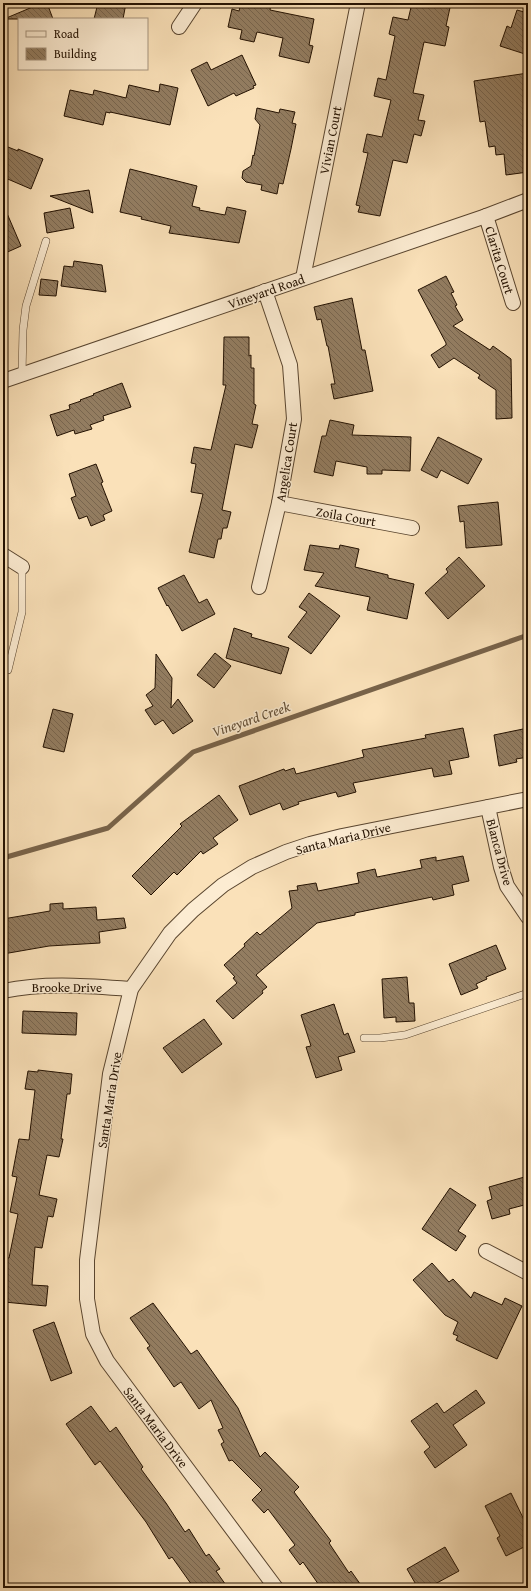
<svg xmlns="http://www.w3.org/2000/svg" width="531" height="1591" font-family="'Gentium Book Plus',serif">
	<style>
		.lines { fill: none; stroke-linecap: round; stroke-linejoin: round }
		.stream { stroke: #78634a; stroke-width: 5 }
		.building { fill: url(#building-back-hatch); stroke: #231101 }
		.service-casing { stroke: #59452f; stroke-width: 8 }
		.minor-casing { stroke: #59452f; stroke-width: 16 }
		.service { stroke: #fcecd2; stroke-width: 7 }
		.minor { stroke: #fcecd2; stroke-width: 14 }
		.labels { text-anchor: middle; stroke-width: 3; stroke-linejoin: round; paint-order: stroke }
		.street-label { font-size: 13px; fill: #231101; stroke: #fcecd2 }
		.water-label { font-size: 14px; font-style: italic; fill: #634f37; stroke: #fcecd2 }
	</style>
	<defs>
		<pattern id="building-back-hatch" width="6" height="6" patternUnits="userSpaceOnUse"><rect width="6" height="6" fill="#937d61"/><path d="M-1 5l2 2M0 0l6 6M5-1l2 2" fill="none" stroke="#78654e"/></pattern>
	</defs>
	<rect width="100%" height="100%" fill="#fae1b9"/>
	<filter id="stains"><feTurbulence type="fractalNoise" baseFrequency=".005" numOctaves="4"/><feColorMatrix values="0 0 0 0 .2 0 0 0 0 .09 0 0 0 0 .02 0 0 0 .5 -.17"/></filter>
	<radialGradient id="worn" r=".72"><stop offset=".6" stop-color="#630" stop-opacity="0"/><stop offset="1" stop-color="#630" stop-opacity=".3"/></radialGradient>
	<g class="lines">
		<polyline class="stream" points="3,858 108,828 193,752 528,635"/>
	</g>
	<g class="building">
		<polygon points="42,3 47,3 53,19 4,19"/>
		<polygon points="98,3 126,3 123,19 94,19"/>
		<polygon points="241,3 271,3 270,10 314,19 309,45 313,46 309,63 279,56 283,38 257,32 254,42 240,39 242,30 228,27 232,9 239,11"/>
		<polygon points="412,3 451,3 446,26 449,27 445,46 424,42 413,93 424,95 418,120 425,121 421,136 414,134 407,163 393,160 380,216 358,212 360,206 356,205 368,153 363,152 367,134 382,137 391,100 374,96 378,78 386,80 395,36 389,34 393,17 408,20"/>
		<polygon points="517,10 528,13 528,55 500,46 507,26 511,28"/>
		<polygon points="242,55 256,85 253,86 254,88 236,96 234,93 208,106 191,70 207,62 211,70"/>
		<polygon points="528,73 528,150 526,150 528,172 506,175 504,154 496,155 495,146 489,147 485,121 480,122 474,81"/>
		<polygon points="160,84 178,88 170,125 110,112 110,113 106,112 103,125 64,116 70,90 93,95 94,90 126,98 129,85 159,92"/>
		<polygon points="257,108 279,113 280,109 295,112 292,123 296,124 291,149 283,184 279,183 277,194 261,190 262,185 246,182 242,178 243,171 251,166 253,155 254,156 260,125 255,119"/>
		<polygon points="3,145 18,151 18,149 43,159 31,189 3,177"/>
		<polygon points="130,169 197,186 192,206 200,208 199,210 225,215 227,207 246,211 239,243 169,233 171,226 141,219 142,217 120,212"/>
		<polygon points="89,190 93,213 50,196"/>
		<polygon points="3,204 21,246 3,254"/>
		<polygon points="70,208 74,228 47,233 44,213"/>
		<polygon points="74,261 102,265 106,292 61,286 64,266 73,267"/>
		<polygon points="446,276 454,292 451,293 457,305 455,306 463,320 453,326 490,350 493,346 511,359 512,418 496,419 496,390 478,378 480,375 454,358 439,368 431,355 446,345 446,343 418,290"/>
		<polygon points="41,279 58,281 56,296 39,295"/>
		<polygon points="352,298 362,350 365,350 373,391 334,399 331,384 335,384 328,346 327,346 321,319 317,320 314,307"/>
		<polygon points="224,337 249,337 249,356 251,355 251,368 254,368 254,404 256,405 252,424 258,425 252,448 235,444 222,510 231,512 227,528 223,528 221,539 218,539 214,558 189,552 203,494 191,492 196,464 191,463 194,447 211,450 226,385 223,385"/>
		<polygon points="122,383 131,407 103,416 104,420 90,425 92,429 75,434 74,430 57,436 50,415 70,409 69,405 81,401 80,400 94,395 93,394"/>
		<polygon points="330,420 354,425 352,435 411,437 410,471 382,470 382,474 367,474 367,467 336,461 333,476 314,472 322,436 326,436"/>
		<polygon points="438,437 482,459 468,484 441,470 437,478 421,470"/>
		<polygon points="96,464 103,482 101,483 112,511 103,515 105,520 91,526 87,516 79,519 71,498 76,496 69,474"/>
		<polygon points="498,502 502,545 466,548 464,521 460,522 458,506"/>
		<polygon points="310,545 339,549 340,545 359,549 355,567 388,575 388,578 414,584 407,619 367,610 370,597 315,586 324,573 304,570"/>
		<polygon points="459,557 485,586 448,619 425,593 448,572 446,569"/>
		<polygon points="184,575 199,603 207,599 215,614 182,631 168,605 167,606 158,588"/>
		<polygon points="309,593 340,616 311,654 288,637 307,612 299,607"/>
		<polygon points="234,628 252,634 251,637 289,648 281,674 226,658"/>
		<polygon points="215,653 231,666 214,688 197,675"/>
		<polygon points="156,654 172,678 171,708 178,699 193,721 173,734 163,720 155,725 145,710 153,706 146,695 155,688"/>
		<polygon points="53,709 73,714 64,752 43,747"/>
		<polygon points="463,728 469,757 449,761 452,774 434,777 432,768 353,783 356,792 338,797 336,792 298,802 299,804 283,810 280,803 250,815 239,786 284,769 285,771 294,768 296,774 364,757 362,750 426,738 425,735"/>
		<polygon points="528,728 528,757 516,759 517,762 499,766 494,735"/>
		<polygon points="219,795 238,820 213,838 218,844 203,854 201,851 177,875 174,872 151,895 132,876 182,826 180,824"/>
		<polygon points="463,856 469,881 452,885 454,895 433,900 432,897 355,913 355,915 317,923 256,975 267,987 262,991 263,993 233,1019 216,1001 237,983 233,978 235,977 224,965 245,946 244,944 257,932 260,935 292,908 289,891 298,890 297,886 316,883 318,891 359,883 357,873 375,869 377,877 422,868 420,860 436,857 436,861"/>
		<polygon points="63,903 63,909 96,907 97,920 124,918 126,928 99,932 100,943 49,946 3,954 3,919 50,911 50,904"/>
		<polygon points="496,945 506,969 486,977 487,979 476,984 478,988 461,995 449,964"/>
		<polygon points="407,977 409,1003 414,1003 415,1021 396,1022 396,1017 384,1018 382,979"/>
		<polygon points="334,1004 344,1035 348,1033 355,1052 338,1057 342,1070 316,1078 306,1047 311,1046 301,1015"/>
		<polygon points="23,1011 77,1013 76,1035 22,1033"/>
		<polygon points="204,1019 222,1044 182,1073 163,1048"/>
		<polygon points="38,1070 72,1074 70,1094 67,1094 61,1139 63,1139 59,1157 47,1155 39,1195 57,1199 53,1217 48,1216 42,1248 35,1247 32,1285 48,1286 46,1306 4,1302 6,1275 3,1275 3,1258 9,1258 18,1214 10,1212 17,1177 12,1176 19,1139 29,1140 35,1090 25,1089 28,1071 38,1072"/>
		<polygon points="528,1176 528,1204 509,1209 510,1214 492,1219 487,1201 492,1199 489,1187"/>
		<polygon points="450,1188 476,1205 458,1231 466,1236 456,1251 422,1229"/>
		<polygon points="432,1263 449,1282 453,1279 471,1298 474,1292 502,1305 505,1298 522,1306 497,1359 456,1340 458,1336 453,1334 458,1322 445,1315 413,1280"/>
		<polygon points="153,1303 191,1354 197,1350 238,1408 260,1457 265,1452 299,1487 294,1492 331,1541 329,1543 349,1573 351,1571 363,1588 321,1588 303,1562 300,1565 289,1550 295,1545 268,1509 264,1513 252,1500 262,1490 232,1460 229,1461 221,1444 224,1442 218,1430 223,1428 211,1400 199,1409 181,1382 174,1387 147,1348 150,1346 130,1318"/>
		<polygon points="54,1322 72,1373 51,1381 33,1330"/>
		<polygon points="476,1390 485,1403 453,1425 467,1445 435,1468 424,1452 430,1447 411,1421 437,1403 444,1413"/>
		<polygon points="91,1406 110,1432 116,1427 143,1467 141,1469 166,1503 185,1532 189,1529 206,1556 209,1554 220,1569 216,1571 228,1588 194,1588 172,1557 169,1559 146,1522 100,1461 95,1465 66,1424"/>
		<polygon points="511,1493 528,1528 528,1545 506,1556 497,1538 500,1536 485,1506"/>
		<polygon points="445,1547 459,1571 435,1584 438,1588 418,1588 407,1569"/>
	</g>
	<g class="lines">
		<defs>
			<g id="service">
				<polyline points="22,374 23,330 26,306 46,241"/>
				<polyline points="8,670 22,612 22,567"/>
				<polyline points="364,1038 380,1038 405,1035 528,993"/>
			</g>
			<g id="minor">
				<polyline points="179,27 195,3"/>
				<polyline points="486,216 513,303"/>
				<polyline points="303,278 357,8 356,3"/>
				<polyline points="3,381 486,216 528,200"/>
				<polyline points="279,503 412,528"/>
				<polyline points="3,555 22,567"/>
				<polyline points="259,587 279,503 294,419 290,365 265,291"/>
				<polyline points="488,807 501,867 507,886 528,917"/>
				<path d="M3 991C46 982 88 986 131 989"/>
				<polyline points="486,1251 528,1273"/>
				<polyline points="276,1588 107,1361 93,1334 87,1299 87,1260 110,1074 131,989 170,933 193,910 223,885 252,867 286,852 310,844 342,836 528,799"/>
			</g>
		</defs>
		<use href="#service" class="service-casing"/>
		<use href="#minor" class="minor-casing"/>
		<use href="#service" class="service"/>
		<use href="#minor" class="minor"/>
	</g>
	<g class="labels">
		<g class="street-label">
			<text transform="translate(330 140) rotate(-79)" y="5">Vivian Court</text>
			<text transform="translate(500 260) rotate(73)" y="5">Clarita Court</text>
			<text transform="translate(266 291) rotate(-19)" y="5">Vineyard Road</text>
			<text transform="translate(286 462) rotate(-81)" y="5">Angelica Court</text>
			<text transform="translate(346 516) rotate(10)" y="5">Zoila Court</text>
			<text transform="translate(343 838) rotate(-14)" y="5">Santa Maria Drive</text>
			<text transform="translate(500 852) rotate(75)" y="5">Blanca Drive</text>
			<text x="67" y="992">Brooke Drive</text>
			<text transform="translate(109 1100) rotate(-81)" y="5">Santa Maria Drive</text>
			<text transform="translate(156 1427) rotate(53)" y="5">Santa Maria Drive</text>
		</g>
		<g class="water-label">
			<text transform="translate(251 719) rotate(-19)" y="5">Vineyard Creek</text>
		</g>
	</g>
	<rect width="531" height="1591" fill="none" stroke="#fae1b9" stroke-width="16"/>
	<rect x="4" y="4" width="523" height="1583" fill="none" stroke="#231101" stroke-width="2"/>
	<rect x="8" y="8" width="515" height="1575" fill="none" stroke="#231101"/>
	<rect x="18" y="18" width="130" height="52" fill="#fcecd2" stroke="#a5947e"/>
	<rect x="26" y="31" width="20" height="6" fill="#fcecd2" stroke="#a5947e"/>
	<text x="54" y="38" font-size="12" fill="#231101">Road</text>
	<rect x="26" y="48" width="20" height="12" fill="url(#building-back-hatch)" stroke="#a5947e"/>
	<text x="54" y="58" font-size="12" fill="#231101">Building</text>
	<rect width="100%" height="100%" filter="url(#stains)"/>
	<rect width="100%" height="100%" fill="url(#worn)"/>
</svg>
